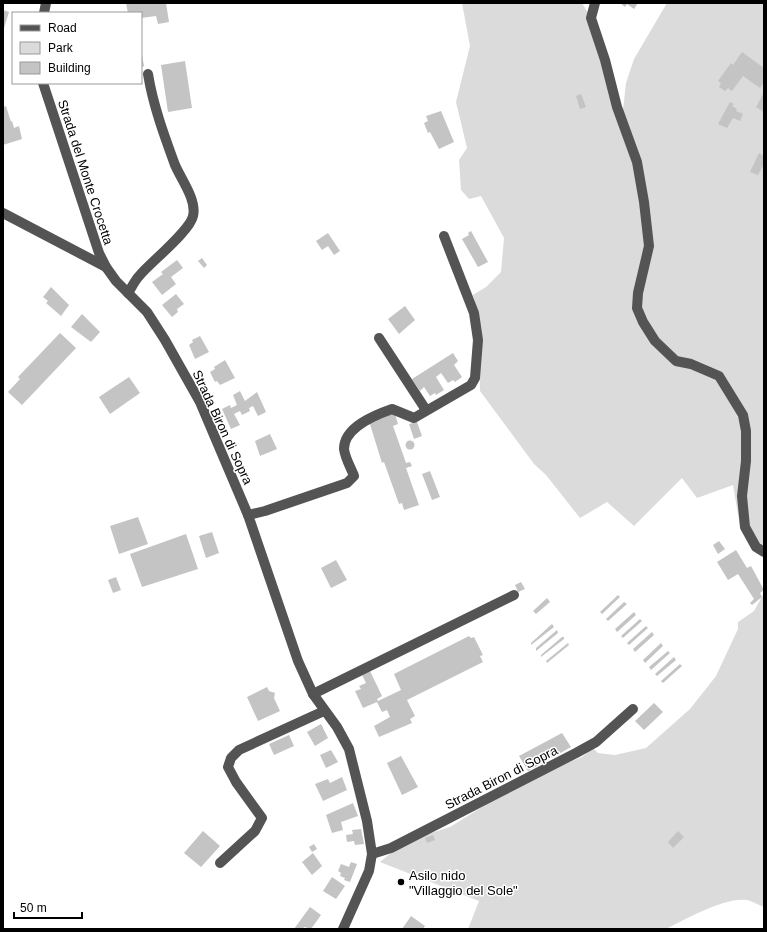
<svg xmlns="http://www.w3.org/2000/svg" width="767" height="932" font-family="Arial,sans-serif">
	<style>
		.green { fill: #dbdbdb }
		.building { fill: #c4c4c4 }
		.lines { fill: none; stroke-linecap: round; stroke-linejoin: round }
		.minor { stroke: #545454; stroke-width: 10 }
		.poi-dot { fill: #000; stroke: #fff; stroke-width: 1.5 }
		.labels { text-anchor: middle; stroke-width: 3; stroke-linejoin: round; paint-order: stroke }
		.street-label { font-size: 13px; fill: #000; stroke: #fff }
		.poi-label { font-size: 13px; fill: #000; stroke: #fff; text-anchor: start }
	</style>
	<rect width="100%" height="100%" fill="#fff"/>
	<g class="green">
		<polygon points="462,3 582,3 591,18 623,110 626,83 634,59 667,3 764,3 764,551 751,540 740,526 733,485 697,498 682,478 634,526 607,502 580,518 546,475 534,464 480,391 479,316 473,295 486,287 501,272 504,238 481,196 469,199 461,190 459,160 467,148 456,102 470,46"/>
		<path d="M764 593V907C759 905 752 901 747 900 724 897 686 919 666 929H468L479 901 380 862 397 848 422 836 450 827 495 799 544 772 582 757 593 748 598 753 615 755 646 748 690 709 716 676 738 629V622L754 611Z"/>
	</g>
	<g class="building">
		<polygon points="126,3 166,3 169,22 158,24 156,16 141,18 141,13 128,13"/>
		<polygon points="620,3 638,3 634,9 627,4 625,7"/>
		<polygon points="3,10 9,12 4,28 3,28"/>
		<polygon points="141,50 144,66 141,67"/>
		<polygon points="742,52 764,68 764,82 760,88 743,76 732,91 728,88 725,91 719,87 721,83 718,81 731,63 733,65"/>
		<polygon points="185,61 192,108 168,112 161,65"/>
		<polygon points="764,92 764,112 756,107"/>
		<polygon points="581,94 586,107 580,109 576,96"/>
		<polygon points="730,102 734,104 732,106 737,109 736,111 743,114 740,121 733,118 727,128 718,124"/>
		<polygon points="6,106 11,122 12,121 14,128 19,126 22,139 3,145 3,107"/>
		<polygon points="441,111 454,142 439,149 430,132 428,133 424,123 428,121 426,116"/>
		<polygon points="759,153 764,156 764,164 758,175 750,172"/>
		<polygon points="471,231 488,262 478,267 462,239 469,235 468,233"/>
		<polygon points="328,233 340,251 334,255 328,246 322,250 316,241"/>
		<polygon points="202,258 207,265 204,268 198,261"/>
		<polygon points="177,260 183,268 171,277 176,284 162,295 152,282 163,274 161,272"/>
		<polygon points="51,287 69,305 61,316 46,303 48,301 43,297"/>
		<polygon points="176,294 184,304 177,309 178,312 172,317 162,305"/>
		<polygon points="405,306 415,320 399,334 388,319"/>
		<polygon points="82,314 100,332 91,342 71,327"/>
		<polygon points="60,333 76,348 22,405 8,392 20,379 18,377"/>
		<polygon points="200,336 209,352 195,359 189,345 193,342 192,340"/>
		<polygon points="453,353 458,361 454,365 462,377 455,382 453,380 448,383 441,373 436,377 444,390 436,395 435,393 430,396 424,387 420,391 412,379"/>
		<polygon points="225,360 235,378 220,385 217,381 215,382 210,372 215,369 214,367"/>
		<polygon points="129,377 140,393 110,414 99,397"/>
		<polygon points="240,391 245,401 257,392 266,412 258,416 253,406 249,408 250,411 242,415 240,411 234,414 240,425 231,429 222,409 230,405 231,408 237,405 233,395"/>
		<polygon points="394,411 398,424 393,426 406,463 410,462 412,466 406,468 419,505 404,510 402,503 399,504 384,462 382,463 369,421"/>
		<polygon points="417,422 422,436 414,439 409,424"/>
		<polygon points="270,434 277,449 260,456 255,441"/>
		<circle cx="410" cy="445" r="4.5"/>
		<polygon points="430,471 440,497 432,500 422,474"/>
		<polygon points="138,517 148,544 119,554 110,526"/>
		<polygon points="212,532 219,553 206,558 199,536"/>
		<polygon points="186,534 198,569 142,587 130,554"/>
		<polygon points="719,541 725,549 718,554 713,545"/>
		<polygon points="736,550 747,568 751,566 764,590 760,593 762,597 752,605 750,603 754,599 738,574 728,580 717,562"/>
		<polygon points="336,560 347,580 331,588 321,568"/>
		<polygon points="116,577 121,590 113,593 108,580"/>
		<polygon points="521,582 525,589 518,592 515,585"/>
		<polygon points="618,595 620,597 602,614 600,612"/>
		<polygon points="547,598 550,602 536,614 533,611"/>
		<polygon points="624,602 627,604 608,621 606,619"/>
		<polygon points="634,612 636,615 617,632 615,629"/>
		<polygon points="640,619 642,621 623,638 621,636"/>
		<polygon points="552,624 554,627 531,645 531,643"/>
		<polygon points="646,626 648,628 629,645 627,643"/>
		<polygon points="557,630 558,633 536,651 536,648"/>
		<polygon points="652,632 654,635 635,652 633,649"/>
		<polygon points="469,636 471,638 474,637 483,655 480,656 483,662 407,700 415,716 410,719 412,723 379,737 374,726 390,717 387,710 382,712 377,702 363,708 355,691 361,689 359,686 366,683 362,675 370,671 382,696 377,699 378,701 401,690 394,674"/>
		<polygon points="562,637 564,637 564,639 541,657 541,655"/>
		<polygon points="568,643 569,645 547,663 546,661"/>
		<polygon points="661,643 663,646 645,663 643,660"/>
		<polygon points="668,651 670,653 651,670 649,667"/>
		<polygon points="674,657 676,660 657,676 655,674"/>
		<polygon points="680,664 682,666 663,683 661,681"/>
		<polygon points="267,687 269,691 275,693 274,698 280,711 258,721 247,697"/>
		<polygon points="654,703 663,712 644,730 635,721"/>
		<polygon points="321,724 328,738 315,746 307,732"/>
		<polygon points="562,733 571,747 528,771 519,756"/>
		<polygon points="289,735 294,746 274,755 269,744"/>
		<polygon points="331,750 338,762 326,768 320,755"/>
		<polygon points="401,756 418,787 402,795 387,763"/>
		<polygon points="342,777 347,790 323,801 315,784 328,779 330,783"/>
		<polygon points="353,803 358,816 341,822 343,830 332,833 326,815"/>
		<polygon points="361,829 364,844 355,845 354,841 347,842 346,835 353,834 352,830"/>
		<polygon points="203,831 220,846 201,867 184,853"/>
		<polygon points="678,831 684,837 673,848 668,842"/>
		<polygon points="433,835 435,840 427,843 425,838"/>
		<polygon points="314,844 317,849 312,852 309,847"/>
		<polygon points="313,853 322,866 312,875 302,862"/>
		<polygon points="351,862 357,864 350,882 344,880 345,878 340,876 341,873 338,871 341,864 349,867"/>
		<polygon points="332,877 345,886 336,899 323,891"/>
		<polygon points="310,907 321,915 311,929 304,927 303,929 294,929"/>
		<polygon points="411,916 425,926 423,929 402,929"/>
	</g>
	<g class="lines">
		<g class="minor">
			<polyline points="595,3 591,18 605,60 617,107 637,162 644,202 649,246 638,293 637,308 643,322 655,341 676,361 691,364 719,376 743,415 746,431 746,461 742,496 745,527 756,547 764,552"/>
			<polyline points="44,13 46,3"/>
			<polyline points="43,83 99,253 106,267 116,281 147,312 165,340 200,402 248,515 298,661 313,694 337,727 349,749 367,821 372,854 369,871 343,929"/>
			<polyline points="3,213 106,267"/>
			<path d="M128 293C132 287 135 280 140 275 151 262 190 231 193 216 197 200 181 179 175 165 164 135 153 105 148 74"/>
			<polyline points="379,338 426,410"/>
			<path d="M248 515 265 511 347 483 354 476C351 468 345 458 344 449 344 427 375 415 392 409L414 418 471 385 475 378 478 340 474 313 444 236"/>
			<polyline points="313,694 514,595"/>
			<polyline points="372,854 391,848 576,753 596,742 633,709"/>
			<polyline points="220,863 255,831 262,818 236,782 228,767 231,758 239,750 324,711"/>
		</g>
	</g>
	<circle class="poi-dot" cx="401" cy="882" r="4"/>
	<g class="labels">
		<g class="street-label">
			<text transform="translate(86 172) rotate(72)" y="5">Strada del Monte Crocetta</text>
			<text transform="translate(223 427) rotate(65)" y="5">Strada Biron di Sopra</text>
			<text transform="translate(501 777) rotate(-27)" y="5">Strada Biron di Sopra</text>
		</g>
		<g class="poi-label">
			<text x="409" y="880">Asilo nido<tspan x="409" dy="15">"Villaggio del Sole"</tspan></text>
		</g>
	</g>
	<rect width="767" height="932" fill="none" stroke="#000000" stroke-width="8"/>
	<rect x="12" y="12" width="130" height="72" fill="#ffffff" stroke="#999999"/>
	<rect x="20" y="25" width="20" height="6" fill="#545454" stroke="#999999"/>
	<text x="48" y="32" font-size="12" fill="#000000">Road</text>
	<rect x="20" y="42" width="20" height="12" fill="#dbdbdb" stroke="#999999"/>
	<text x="48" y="52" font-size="12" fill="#000000">Park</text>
	<rect x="20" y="62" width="20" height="12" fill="#c4c4c4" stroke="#999999"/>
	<text x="48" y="72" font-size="12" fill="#000000">Building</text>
	<path d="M14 912v6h68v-6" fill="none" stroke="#000000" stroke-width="2"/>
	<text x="20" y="912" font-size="12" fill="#000000" stroke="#ffffff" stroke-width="3" paint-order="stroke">50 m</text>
</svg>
